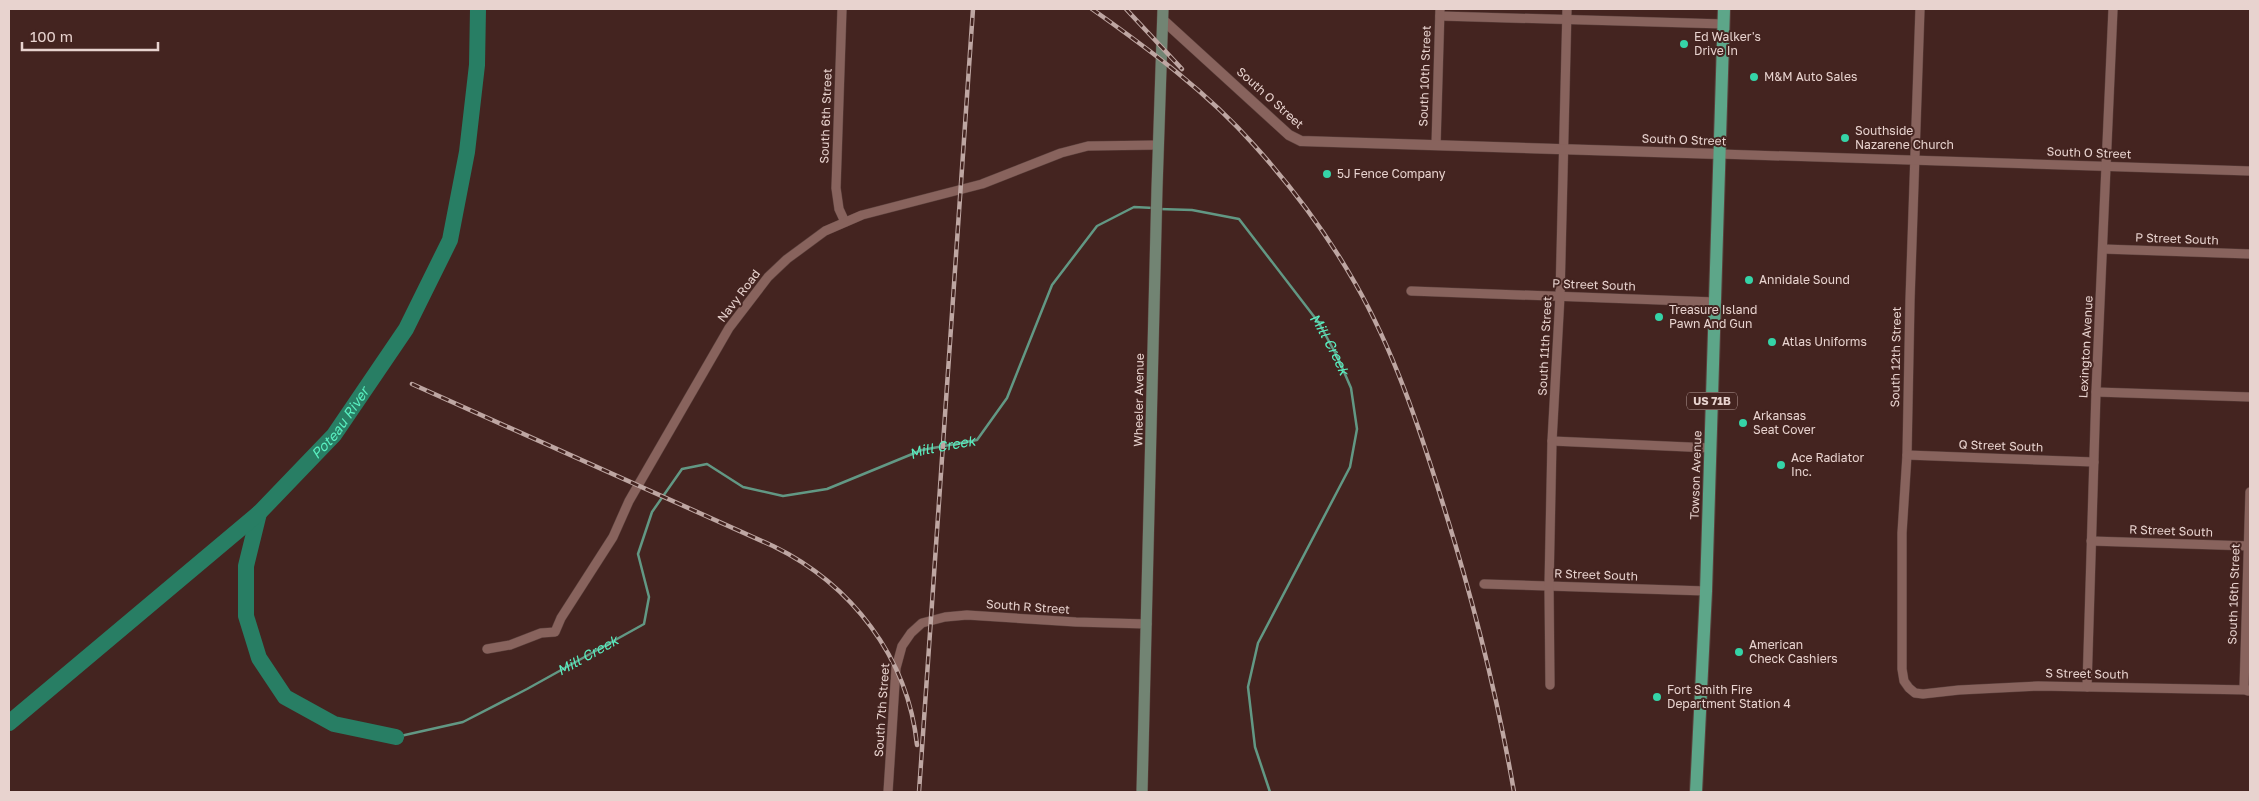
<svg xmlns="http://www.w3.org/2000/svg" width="2259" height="801" font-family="'Golos Text',sans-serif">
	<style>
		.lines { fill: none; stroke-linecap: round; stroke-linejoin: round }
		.stream { stroke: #629884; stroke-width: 2.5 }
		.river { stroke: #287e64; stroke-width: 16 }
		.minor-casing { stroke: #5b403c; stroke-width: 10 }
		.tertiary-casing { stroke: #5b403c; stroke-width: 11 }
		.secondary-casing { stroke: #5b403c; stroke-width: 12 }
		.primary-casing { stroke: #5b403c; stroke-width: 14 }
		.minor { stroke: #88635d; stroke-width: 9 }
		.tertiary { stroke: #88635d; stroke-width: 10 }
		.secondary { stroke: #728473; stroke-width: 11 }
		.primary { stroke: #5da689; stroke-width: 12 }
		.rail-casing { stroke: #bea6a2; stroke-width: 4.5 }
		.rail { stroke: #442420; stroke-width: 2.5; stroke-dasharray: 8; stroke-linecap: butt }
		.poi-dot { fill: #35d4a7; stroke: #442420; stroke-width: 2 }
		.labels { text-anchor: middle; stroke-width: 4; stroke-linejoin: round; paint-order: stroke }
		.shield { fill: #442420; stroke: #b79e9a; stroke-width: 1 }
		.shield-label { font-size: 11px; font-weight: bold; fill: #e8d3cf }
		.poi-label { font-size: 12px; fill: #e8d3cf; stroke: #442420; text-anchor: start }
		.street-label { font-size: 12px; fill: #e8d3cf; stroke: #442420 }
		.water-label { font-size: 14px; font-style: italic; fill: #59efc0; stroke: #442420 }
	</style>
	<rect width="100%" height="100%" fill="#442420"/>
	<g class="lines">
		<g class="stream">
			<path id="s1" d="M1159 209 1192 210 1239 219 1319 323 1338 358 1351 388 1357 429 1350 467 1258 643 1248 687 1255 747 1270 792"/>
			<path id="s2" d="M396 737 463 722 527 689 644 624 649 597 638 554 652 512 682 469 707 464 743 487 783 496 827 489 922 450 977 440 1007 398 1052 285 1097 226 1134 207 1154 208"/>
		</g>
		<g class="river">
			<polyline points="259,513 246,566 246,616 259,658 285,697 334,724 396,737"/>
			<path id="s3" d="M9 723 259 513 334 435 406 329 450 240 467 152 477 65 478 9"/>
		</g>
		<defs>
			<g id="minor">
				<polyline points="842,9 836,188 839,209 845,222"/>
				<polyline points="1920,9 1910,300 1907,455 1902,533 1902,669 1904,681 1909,688 1915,693 1923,694 1959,690 2038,686 2250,690"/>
				<polyline points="1440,16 1724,24"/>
				<polyline points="1436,145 1440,9"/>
				<polyline points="1720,154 2250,171"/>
				<polyline points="2103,249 2250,254"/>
				<polyline points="1411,291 1715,302"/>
				<polyline points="2096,392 2250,397"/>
				<polyline points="1552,441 1711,448"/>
				<polyline points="1907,455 2094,462"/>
				<polyline points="2091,541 2250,546"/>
				<polyline points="1484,584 1706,591"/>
				<polyline points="487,649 510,645 541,633 555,632 561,618 613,537 629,501 729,328 768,277 787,259 825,231 862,215 982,184 1061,153 1088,146 1158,145"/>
				<polyline points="1550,685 1549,586 1552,441 1560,296 1567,9"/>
				<polyline points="2087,687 2096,392 2113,9"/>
				<polyline points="2248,691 2244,689 2250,492"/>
				<polyline points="888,792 896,668 902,646 911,633 922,623 945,617 967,615 1076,622 1147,624"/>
			</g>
			<polyline id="tertiary" points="1163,20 1289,135 1301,141 1720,154"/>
			<polyline id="secondary" points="1142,792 1157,188 1163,9"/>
			<polyline id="primary" points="1696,792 1706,591 1724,9"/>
		</defs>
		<use href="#minor" class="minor-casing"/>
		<use href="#tertiary" class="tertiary-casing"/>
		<use href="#secondary" class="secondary-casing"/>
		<use href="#primary" class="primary-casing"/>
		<use href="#minor" class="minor"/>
		<use href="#tertiary" class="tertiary"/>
		<use href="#secondary" class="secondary"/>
		<use href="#primary" class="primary"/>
		<defs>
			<g id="rail">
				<path d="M1092 9C1150 50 1207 92 1254 145 1292 187 1327 234 1355 283 1394 351 1419 427 1442 501 1472 596 1497 694 1514 792"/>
				<polyline points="1126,9 1182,69"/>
				<path d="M412 384 773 546C851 584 908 657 917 745"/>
				<polyline points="919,792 973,9"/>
			</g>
		</defs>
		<use href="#rail" class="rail-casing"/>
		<use href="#rail" class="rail"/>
	</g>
	<g class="poi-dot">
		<circle cx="1684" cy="44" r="5"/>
		<circle cx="1754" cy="77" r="5"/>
		<circle cx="1845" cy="138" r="5"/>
		<circle cx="1327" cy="174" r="5"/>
		<circle cx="1749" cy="280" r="5"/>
		<circle cx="1659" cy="317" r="5"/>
		<circle cx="1772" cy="342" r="5"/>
		<circle cx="1743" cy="423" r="5"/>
		<circle cx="1781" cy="465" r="5"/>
		<circle cx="1739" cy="652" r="5"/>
		<circle cx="1657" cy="697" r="5"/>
	</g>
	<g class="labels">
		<rect class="shield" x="1687" y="392.5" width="50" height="17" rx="4"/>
		<g class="shield-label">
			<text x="1712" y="405">US 71B</text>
		</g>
		<g class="poi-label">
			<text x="1694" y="41">Ed Walker's<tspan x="1694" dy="14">Drive In</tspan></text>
			<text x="1764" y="81">M&amp;M Auto Sales</text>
			<text x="1855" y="135">Southside<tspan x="1855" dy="14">Nazarene Church</tspan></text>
			<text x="1337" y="178">5J Fence Company</text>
			<text x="1759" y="284">Annidale Sound</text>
			<text x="1669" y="314">Treasure Island<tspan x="1669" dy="14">Pawn And Gun</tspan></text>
			<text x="1782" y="346">Atlas Uniforms</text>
			<text x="1753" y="420">Arkansas<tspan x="1753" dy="14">Seat Cover</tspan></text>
			<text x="1791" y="462">Ace Radiator<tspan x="1791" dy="14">Inc.</tspan></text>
			<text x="1749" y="649">American<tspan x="1749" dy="14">Check Cashiers</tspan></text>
			<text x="1667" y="694">Fort Smith Fire<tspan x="1667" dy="14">Department Station 4</tspan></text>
		</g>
		<g class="street-label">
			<text transform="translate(1425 76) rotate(-88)" y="4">South 10th Street</text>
			<text transform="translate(1270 98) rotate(42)" y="4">South O Street</text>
			<text transform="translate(826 116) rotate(-88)" y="4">South 6th Street</text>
			<text transform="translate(1684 140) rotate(2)" y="4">South O Street</text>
			<text transform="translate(2089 153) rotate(2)" y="4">South O Street</text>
			<text transform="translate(2177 239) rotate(2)" y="4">P Street South</text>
			<text transform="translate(1594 285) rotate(2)" y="4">P Street South</text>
			<text transform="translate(739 296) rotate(-53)" y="4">Navy Road</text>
			<text transform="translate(1545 346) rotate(-87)" y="4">South 11th Street</text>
			<text transform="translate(2086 347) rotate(-87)" y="4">Lexington Avenue</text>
			<text transform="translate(1896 357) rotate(-89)" y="4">South 12th Street</text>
			<text transform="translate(1139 400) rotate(-89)" y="4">Wheeler Avenue</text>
			<text transform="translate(2001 446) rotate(2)" y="4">Q Street South</text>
			<text transform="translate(1696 475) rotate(-88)" y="4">Towson Avenue</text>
			<text transform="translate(2171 531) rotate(2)" y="4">R Street South</text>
			<text transform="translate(1596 575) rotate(2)" y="4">R Street South</text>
			<text transform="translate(2234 594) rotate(-88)" y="4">South 16th Street</text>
			<text transform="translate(1028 607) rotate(4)" y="4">South R Street</text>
			<text transform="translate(2087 674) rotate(1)" y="4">S Street South</text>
			<text transform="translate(882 710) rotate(-86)" y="4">South 7th Street</text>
		</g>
		<g class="water-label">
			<text dy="5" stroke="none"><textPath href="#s1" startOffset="236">Mill Creek</textPath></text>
			<text dy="5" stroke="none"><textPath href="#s3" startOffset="448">Poteau River</textPath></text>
			<text dy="5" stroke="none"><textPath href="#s2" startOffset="720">Mill Creek</textPath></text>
			<text dy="5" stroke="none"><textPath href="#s2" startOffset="210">Mill Creek</textPath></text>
		</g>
	</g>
	<rect width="2259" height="801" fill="none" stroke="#e8d3cf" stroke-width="20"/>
	<path d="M22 42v8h136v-8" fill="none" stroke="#e8d3cf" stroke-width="2.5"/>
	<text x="30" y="42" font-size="15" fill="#e8d3cf" stroke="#442420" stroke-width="4" paint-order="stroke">100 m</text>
</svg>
